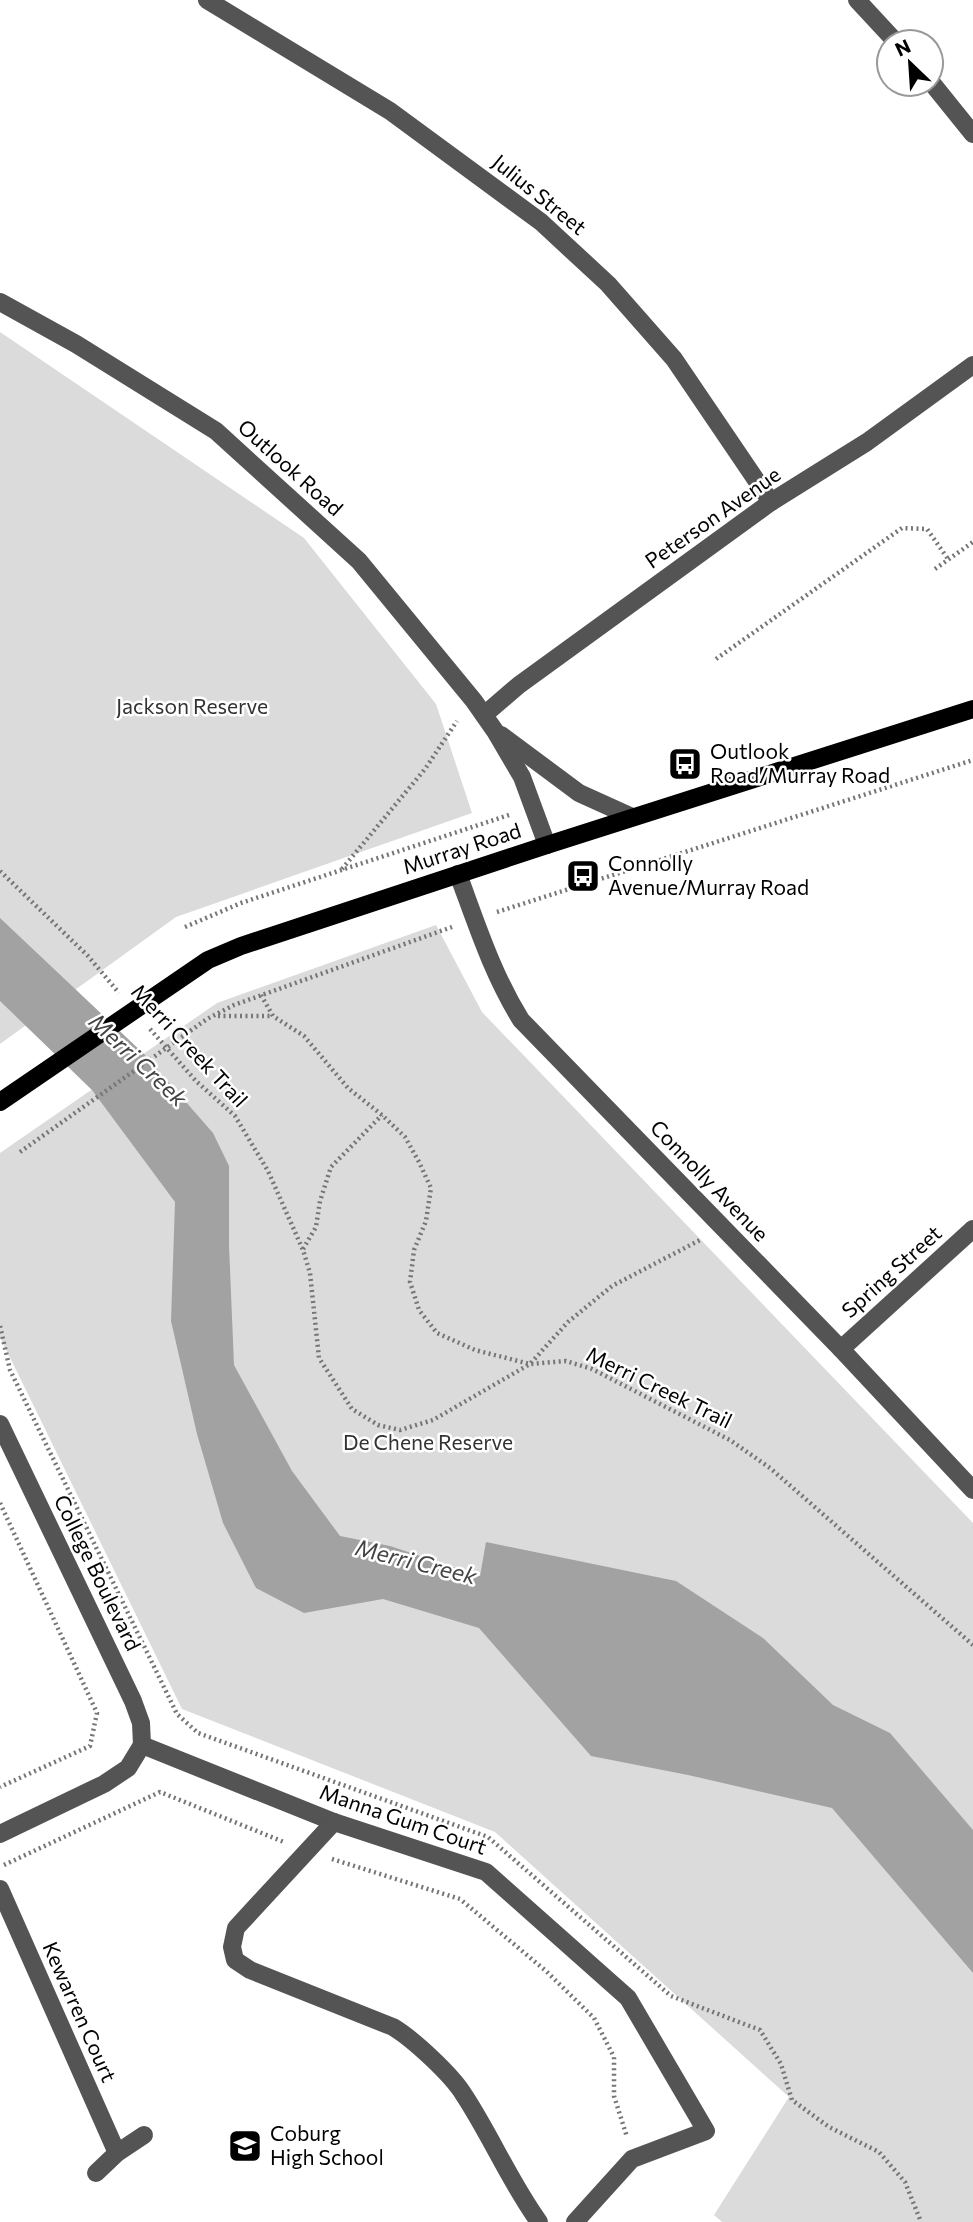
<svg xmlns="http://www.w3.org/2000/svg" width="973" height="2222" font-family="Commissioner,sans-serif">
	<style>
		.green { fill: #dbdbdb }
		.water { fill: #a2a2a2 }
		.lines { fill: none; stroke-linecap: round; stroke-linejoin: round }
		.path { stroke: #767676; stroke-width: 4.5; stroke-dasharray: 2 3.5; stroke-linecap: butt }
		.minor { stroke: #545454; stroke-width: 18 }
		.major { stroke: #000; stroke-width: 18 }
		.labels { text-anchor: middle; stroke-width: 5; stroke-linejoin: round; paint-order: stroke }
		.street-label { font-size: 21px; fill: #000; stroke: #fff }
		.park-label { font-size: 21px; fill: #323232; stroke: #fff }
		.poi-label { font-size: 21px; fill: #000; stroke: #fff; text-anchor: start }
		.water-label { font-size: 23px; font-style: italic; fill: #434343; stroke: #fff }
	</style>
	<rect width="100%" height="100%" fill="#fff"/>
	<g class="green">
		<polygon points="0,332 304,538 436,704 472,813 176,917 0,1044"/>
		<polygon points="436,925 482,1012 973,1523 973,2222 722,2222 714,2215 789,2097 495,1832 182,1709 0,1337 0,1153 217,1003"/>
	</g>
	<polygon class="water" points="0,918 144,1054 213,1133 229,1166 229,1245 234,1365 292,1471 340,1536 390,1546 480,1576 486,1542 676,1581 763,1638 833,1705 890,1733 973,1830 973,1973 832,1808 688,1775 591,1756 479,1628 383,1599 304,1613 256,1588 223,1523 197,1434 171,1321 175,1202 92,1090 0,1001"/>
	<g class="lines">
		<g class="path">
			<polyline points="935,569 973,542"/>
			<polyline points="716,659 902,528 927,529 948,559"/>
			<polyline points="342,869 425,769 457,721"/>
			<polyline points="0,871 88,956 119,993"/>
			<polyline points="497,912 973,760"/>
			<polyline points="185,927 241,903 512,814"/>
			<polyline points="261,995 273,1016 304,1036 348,1088 382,1115 405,1137 419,1162 431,1188 426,1221 414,1250 410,1282 419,1310 437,1333 475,1350 530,1364 568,1322 612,1286 702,1239"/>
			<polyline points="218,1016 272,1016"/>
			<polyline points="150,1029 196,1081 235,1116 268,1171 303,1250 310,1273 319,1358 352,1409 378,1425 400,1430 433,1420 530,1364 566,1361 592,1369 730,1440 770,1468 973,1645"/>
			<polyline points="20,1152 207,1019 234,1005 452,927"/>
			<polyline points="303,1249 316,1227 320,1201 331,1167 382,1115"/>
			<polyline points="0,1326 10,1370 177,1714 198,1733 488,1837 671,1996 760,2030 781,2064 792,2100 829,2127 879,2152 905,2182 921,2222"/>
			<polyline points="0,1503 97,1713 90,1746 0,1787"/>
			<polyline points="332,1859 460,1899 546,1971 594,2018 614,2057 614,2096 627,2137"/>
			<polyline points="4,1865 160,1792 284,1842"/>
		</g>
		<g class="minor">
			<polyline points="207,0 390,111 541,222 608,284 674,359 771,502"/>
			<polyline points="857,0 896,42"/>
			<polyline points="931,82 973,134"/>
			<polyline points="0,302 76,344 216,431 359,561 474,701 495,731 522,777 547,845"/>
			<polyline points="484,715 519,685 771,502 867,442 973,365"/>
			<polyline points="501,735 579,793 632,817"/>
			<path d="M458 874C477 925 492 973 521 1020L841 1349 973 1490"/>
			<polyline points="841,1349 973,1229"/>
			<polyline points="0,1424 133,1701 141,1723 142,1745"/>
			<polyline points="142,1745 334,1822 486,1872 628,1998 706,2131 632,2159 575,2222"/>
			<path d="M334 1822 236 1928 232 1947 235 1960 250 1970 393 2027C413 2039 452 2075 464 2095 491 2136 510 2182 539 2222"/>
			<polyline points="0,1834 104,1784 128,1768 142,1745"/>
			<polyline points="0,1889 117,2153"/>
			<polyline points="96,2173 117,2153 144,2135"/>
		</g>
		<polyline class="major" points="0,1102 208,960 241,946 547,845 973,709"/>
	</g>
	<defs>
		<symbol id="bus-square" viewBox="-11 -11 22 22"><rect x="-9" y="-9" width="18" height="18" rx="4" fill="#000" stroke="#fff"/><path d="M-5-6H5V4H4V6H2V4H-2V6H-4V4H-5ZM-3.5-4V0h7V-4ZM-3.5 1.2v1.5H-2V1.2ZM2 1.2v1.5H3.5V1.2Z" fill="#fff"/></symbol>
		<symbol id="school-square" viewBox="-11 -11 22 22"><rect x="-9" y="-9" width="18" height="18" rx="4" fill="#000" stroke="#fff"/><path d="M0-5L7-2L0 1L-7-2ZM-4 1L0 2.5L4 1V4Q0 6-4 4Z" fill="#fff"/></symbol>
	</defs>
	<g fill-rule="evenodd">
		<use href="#bus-square" x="666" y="745" width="38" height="38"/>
		<use href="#bus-square" x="564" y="857" width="38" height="38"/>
		<use href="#school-square" x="226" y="2127" width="38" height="38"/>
	</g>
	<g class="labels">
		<g class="street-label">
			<text transform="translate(539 195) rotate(39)" y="7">Julius Street</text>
			<text transform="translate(290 468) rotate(42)" y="7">Outlook Road</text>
			<text transform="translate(713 518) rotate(-35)" y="7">Peterson Avenue</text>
			<text transform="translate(462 849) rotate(-18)" y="7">Murray Road</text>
			<text transform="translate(189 1046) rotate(47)" y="7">Merri Creek Trail</text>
			<text transform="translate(709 1181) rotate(46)" y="7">Connolly Avenue</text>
			<text transform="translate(892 1272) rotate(-42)" y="7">Spring Street</text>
			<text transform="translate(659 1388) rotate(26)" y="7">Merri Creek Trail</text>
			<text transform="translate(97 1573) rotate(64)" y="7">College Boulevard</text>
			<text transform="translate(403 1820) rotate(19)" y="7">Manna Gum Court</text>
			<text transform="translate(79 2012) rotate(66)" y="7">Kewarren Court</text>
		</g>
		<g class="park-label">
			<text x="192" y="714">Jackson Reserve</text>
			<text x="428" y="1450">De Chene Reserve</text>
		</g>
		<g class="poi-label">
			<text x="710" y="759">Outlook<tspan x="710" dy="24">Road/Murray Road</tspan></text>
			<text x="608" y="871">Connolly<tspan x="608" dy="24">Avenue/Murray Road</tspan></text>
			<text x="270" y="2141">Coburg<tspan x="270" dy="24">High School</tspan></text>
		</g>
		<g class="water-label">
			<text transform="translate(138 1060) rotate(43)" y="8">Merri Creek</text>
			<text transform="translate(416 1562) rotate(14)" y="8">Merri Creek</text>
		</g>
	</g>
	<g transform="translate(910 63) rotate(335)"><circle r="33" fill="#ffffff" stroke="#999999" stroke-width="2"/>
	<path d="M0-5L12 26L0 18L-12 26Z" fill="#000000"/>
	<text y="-10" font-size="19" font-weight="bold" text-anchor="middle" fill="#000000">N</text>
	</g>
</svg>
